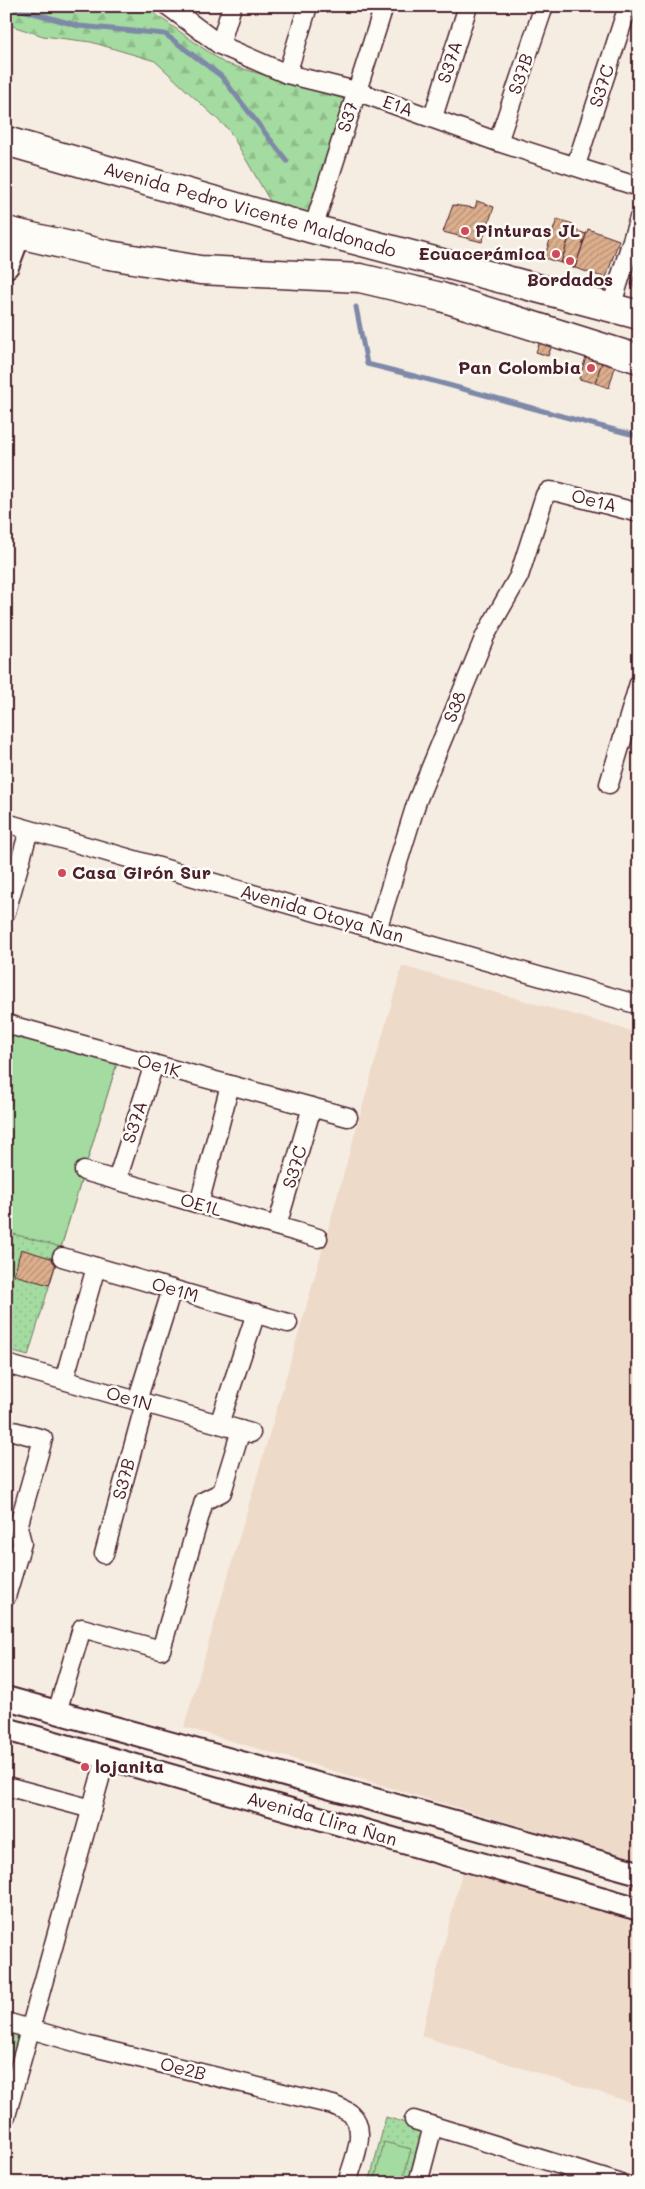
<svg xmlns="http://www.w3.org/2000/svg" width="645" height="2189" font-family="Mali,sans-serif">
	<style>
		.built { fill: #eedac8 }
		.forest { fill: url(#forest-firs); stroke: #767d66 }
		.park { fill: url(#park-dots); stroke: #767d66 }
		.garden { fill: #a3dba0; stroke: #767d66 }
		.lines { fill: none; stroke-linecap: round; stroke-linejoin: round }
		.stream { stroke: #7e89a8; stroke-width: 5 }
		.building { fill: url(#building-hatch); stroke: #4a1f2b }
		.minor-casing { stroke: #4a1f2b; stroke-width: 21 }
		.tertiary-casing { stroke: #4a1f2b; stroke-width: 26 }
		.secondary-casing { stroke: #4a1f2b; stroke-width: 29 }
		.primary-casing { stroke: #4a1f2b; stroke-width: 31 }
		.minor { stroke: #fdfcf7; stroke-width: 18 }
		.tertiary { stroke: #fdfcf7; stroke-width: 22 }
		.secondary { stroke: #fdfcf7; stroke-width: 25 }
		.primary { stroke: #fdfcf7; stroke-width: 28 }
		.poi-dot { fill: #d1495b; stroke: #fdfcf7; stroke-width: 2 }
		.labels { text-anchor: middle; stroke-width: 5; stroke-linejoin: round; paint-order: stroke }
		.street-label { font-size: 18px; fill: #4a1f2b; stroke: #fdfcf7 }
		.poi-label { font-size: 18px; font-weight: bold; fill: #4a1f2b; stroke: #fdfcf7; text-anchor: start }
	</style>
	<defs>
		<pattern id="forest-firs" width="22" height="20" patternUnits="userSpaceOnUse" patternTransform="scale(1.25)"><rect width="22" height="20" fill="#a3dba0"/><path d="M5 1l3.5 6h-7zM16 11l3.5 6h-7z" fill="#8ebc8a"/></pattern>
		<pattern id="park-dots" width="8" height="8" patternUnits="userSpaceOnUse" patternTransform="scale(1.25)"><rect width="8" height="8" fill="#a3dba0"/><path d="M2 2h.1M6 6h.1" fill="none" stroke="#8ebc8a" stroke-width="1.8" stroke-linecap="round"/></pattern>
		<pattern id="building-hatch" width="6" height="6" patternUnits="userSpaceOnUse" patternTransform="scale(1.25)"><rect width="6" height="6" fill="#dcaf8d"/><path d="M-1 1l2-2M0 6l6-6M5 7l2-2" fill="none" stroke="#b48e73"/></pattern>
	</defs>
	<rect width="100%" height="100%" fill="#f6ede2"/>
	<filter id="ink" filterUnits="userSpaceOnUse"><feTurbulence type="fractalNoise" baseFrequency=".02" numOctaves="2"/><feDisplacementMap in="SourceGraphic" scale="10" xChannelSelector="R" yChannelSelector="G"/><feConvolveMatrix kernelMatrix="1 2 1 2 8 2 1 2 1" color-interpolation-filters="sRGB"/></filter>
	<g filter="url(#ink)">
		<g class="built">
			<polygon points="402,966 639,1033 639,1861 184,1727 299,1332"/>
			<polygon points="462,1872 639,1921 639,2105 421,2036"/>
		</g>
		<polygon class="forest" points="6,6 144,6 224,63 344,99 308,218 270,201 229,130 155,61 91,42 43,36 6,24"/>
		<g class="park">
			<polygon points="6,1034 117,1063 28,1356 6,1350"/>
			<polygon points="6,2030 20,2034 6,2081"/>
			<polygon points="386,2117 426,2129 411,2183 369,2183"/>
		</g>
		<g class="garden">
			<polygon points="6,1034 117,1063 61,1247 6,1232"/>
			<polygon points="384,2142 411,2149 402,2183 374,2183"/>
		</g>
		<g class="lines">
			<g class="stream">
				<polyline points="9,6 79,26 165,34 221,76 287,161"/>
				<path d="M356 307 367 364C458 386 548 414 639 436"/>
			</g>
		</g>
		<g class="building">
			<polygon points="477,201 494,207 482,242 443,232 453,205 475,208"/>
			<polygon points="557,219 573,224 561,263 544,258"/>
			<polygon points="572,229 586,234 575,268 561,263"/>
			<polygon points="588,229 619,240 606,278 575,268"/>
			<polygon points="639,263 639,288 631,285"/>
			<polygon points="542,336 554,340 548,356 536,352"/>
			<polygon points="588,351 604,356 595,383 579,379"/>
			<polygon points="604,356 617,360 609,388 595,383"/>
			<polygon points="21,1249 57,1260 49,1285 14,1275"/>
		</g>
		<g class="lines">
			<defs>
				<g id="minor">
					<polyline points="168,6 220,45 287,74 356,91 498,142 639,187"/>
					<polyline points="220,45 232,6"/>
					<polyline points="287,74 308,6"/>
					<polyline points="433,117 468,6"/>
					<polyline points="498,142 544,6"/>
					<polyline points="576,165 628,6"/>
					<polyline points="313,229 384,6"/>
					<polyline points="611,307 639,218"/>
					<polyline points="609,784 639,683"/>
					<polyline points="6,823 639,1005"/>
					<polyline points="6,912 29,830"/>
					<polyline points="377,930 417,801 485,636 519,576 545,495 549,491 558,492 639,513"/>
					<polyline points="6,1024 348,1117"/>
					<polyline points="84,1171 318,1238"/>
					<polyline points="117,1180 154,1064"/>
					<polyline points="199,1204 230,1085"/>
					<polyline points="277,1226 312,1107"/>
					<polyline points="62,1257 288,1323"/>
					<polyline points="6,1364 251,1433"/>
					<polyline points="64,1380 96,1267"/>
					<polyline points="137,1401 172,1289"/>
					<polyline points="219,1424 256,1313"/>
					<polyline points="6,1429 43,1439 18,1527 22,1543 6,1597"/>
					<polyline points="104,1554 145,1403"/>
					<polyline points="57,1712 82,1628 161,1650 204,1501 222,1492 241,1430"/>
					<polyline points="6,1786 92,1809"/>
					<path d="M6 2022 85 2045 333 2105C339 2108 347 2110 351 2114 369 2130 352 2164 347 2183"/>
					<polyline points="6,2116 106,1757"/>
					<polyline points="414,2120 619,2183"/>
					<polyline points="418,2183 433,2126"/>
				</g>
				<g id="tertiary">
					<polyline points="6,1698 639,1873"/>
					<polyline points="6,1729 639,1909"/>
				</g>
				<polyline id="secondary" points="6,265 18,233"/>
				<g id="primary">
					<polyline points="6,141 313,229 639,315"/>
					<polyline points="6,231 109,255 200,270 360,278 441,297 639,359"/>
				</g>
			</defs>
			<use href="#minor" class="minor-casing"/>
			<use href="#tertiary" class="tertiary-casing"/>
			<use href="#secondary" class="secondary-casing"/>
			<use href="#primary" class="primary-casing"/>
			<use href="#minor" class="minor"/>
			<use href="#tertiary" class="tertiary"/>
			<use href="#secondary" class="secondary"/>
			<use href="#primary" class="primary"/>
		</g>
	</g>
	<g class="poi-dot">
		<circle cx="465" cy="231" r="5"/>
		<circle cx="556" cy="254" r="5"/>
		<circle cx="570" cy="261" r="5"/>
		<circle cx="591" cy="368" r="5"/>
		<circle cx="62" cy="873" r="5"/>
		<circle cx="85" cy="1767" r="5"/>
	</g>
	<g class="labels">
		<g class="street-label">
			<text transform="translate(450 62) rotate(-72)" y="6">S37A</text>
			<text transform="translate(521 74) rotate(-71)" y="6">S37B</text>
			<text transform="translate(602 86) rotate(-72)" y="6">S37C</text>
			<text transform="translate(398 106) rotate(19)" y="6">E1A</text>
			<text transform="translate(348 117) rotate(-72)" y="6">S37</text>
			<text transform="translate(250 210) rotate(16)" y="6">Avenida Pedro Vicente Maldonado</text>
			<text transform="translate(594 501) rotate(14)" y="6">Oe1A</text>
			<text transform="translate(455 707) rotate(-68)" y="6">S38</text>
			<text transform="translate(322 914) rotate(16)" y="6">Avenida Otoya Ñan</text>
			<text transform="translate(159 1066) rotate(15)" y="6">Oe1K</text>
			<text transform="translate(135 1122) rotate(-72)" y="6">S37A</text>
			<text transform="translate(295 1167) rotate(-73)" y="6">S37C</text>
			<text transform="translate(201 1205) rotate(16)" y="6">OE1L</text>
			<text transform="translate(175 1290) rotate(16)" y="6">Oe1M</text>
			<text transform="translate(129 1399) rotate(16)" y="6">Oe1N</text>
			<text transform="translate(124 1479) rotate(-75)" y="6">S37B</text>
			<text transform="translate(322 1819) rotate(16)" y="6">Avenida Llira Ñan</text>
			<text transform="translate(183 2069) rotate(14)" y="6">Oe2B</text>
		</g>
		<g class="poi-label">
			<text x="475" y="237">Pinturas JL</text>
			<text x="546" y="260" text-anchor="end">Ecuacerámica</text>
			<text x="570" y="286" text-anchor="middle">Bordados</text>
			<text x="581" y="374" text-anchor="end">Pan Colombia</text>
			<text x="72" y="879">Casa Girón Sur</text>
			<text x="95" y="1773">lojanita</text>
		</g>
	</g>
	<rect width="645" height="2189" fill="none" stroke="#fdfcf7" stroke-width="25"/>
	<rect x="12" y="12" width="620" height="2164" fill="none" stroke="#4a1f2b" stroke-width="2" filter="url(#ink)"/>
</svg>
